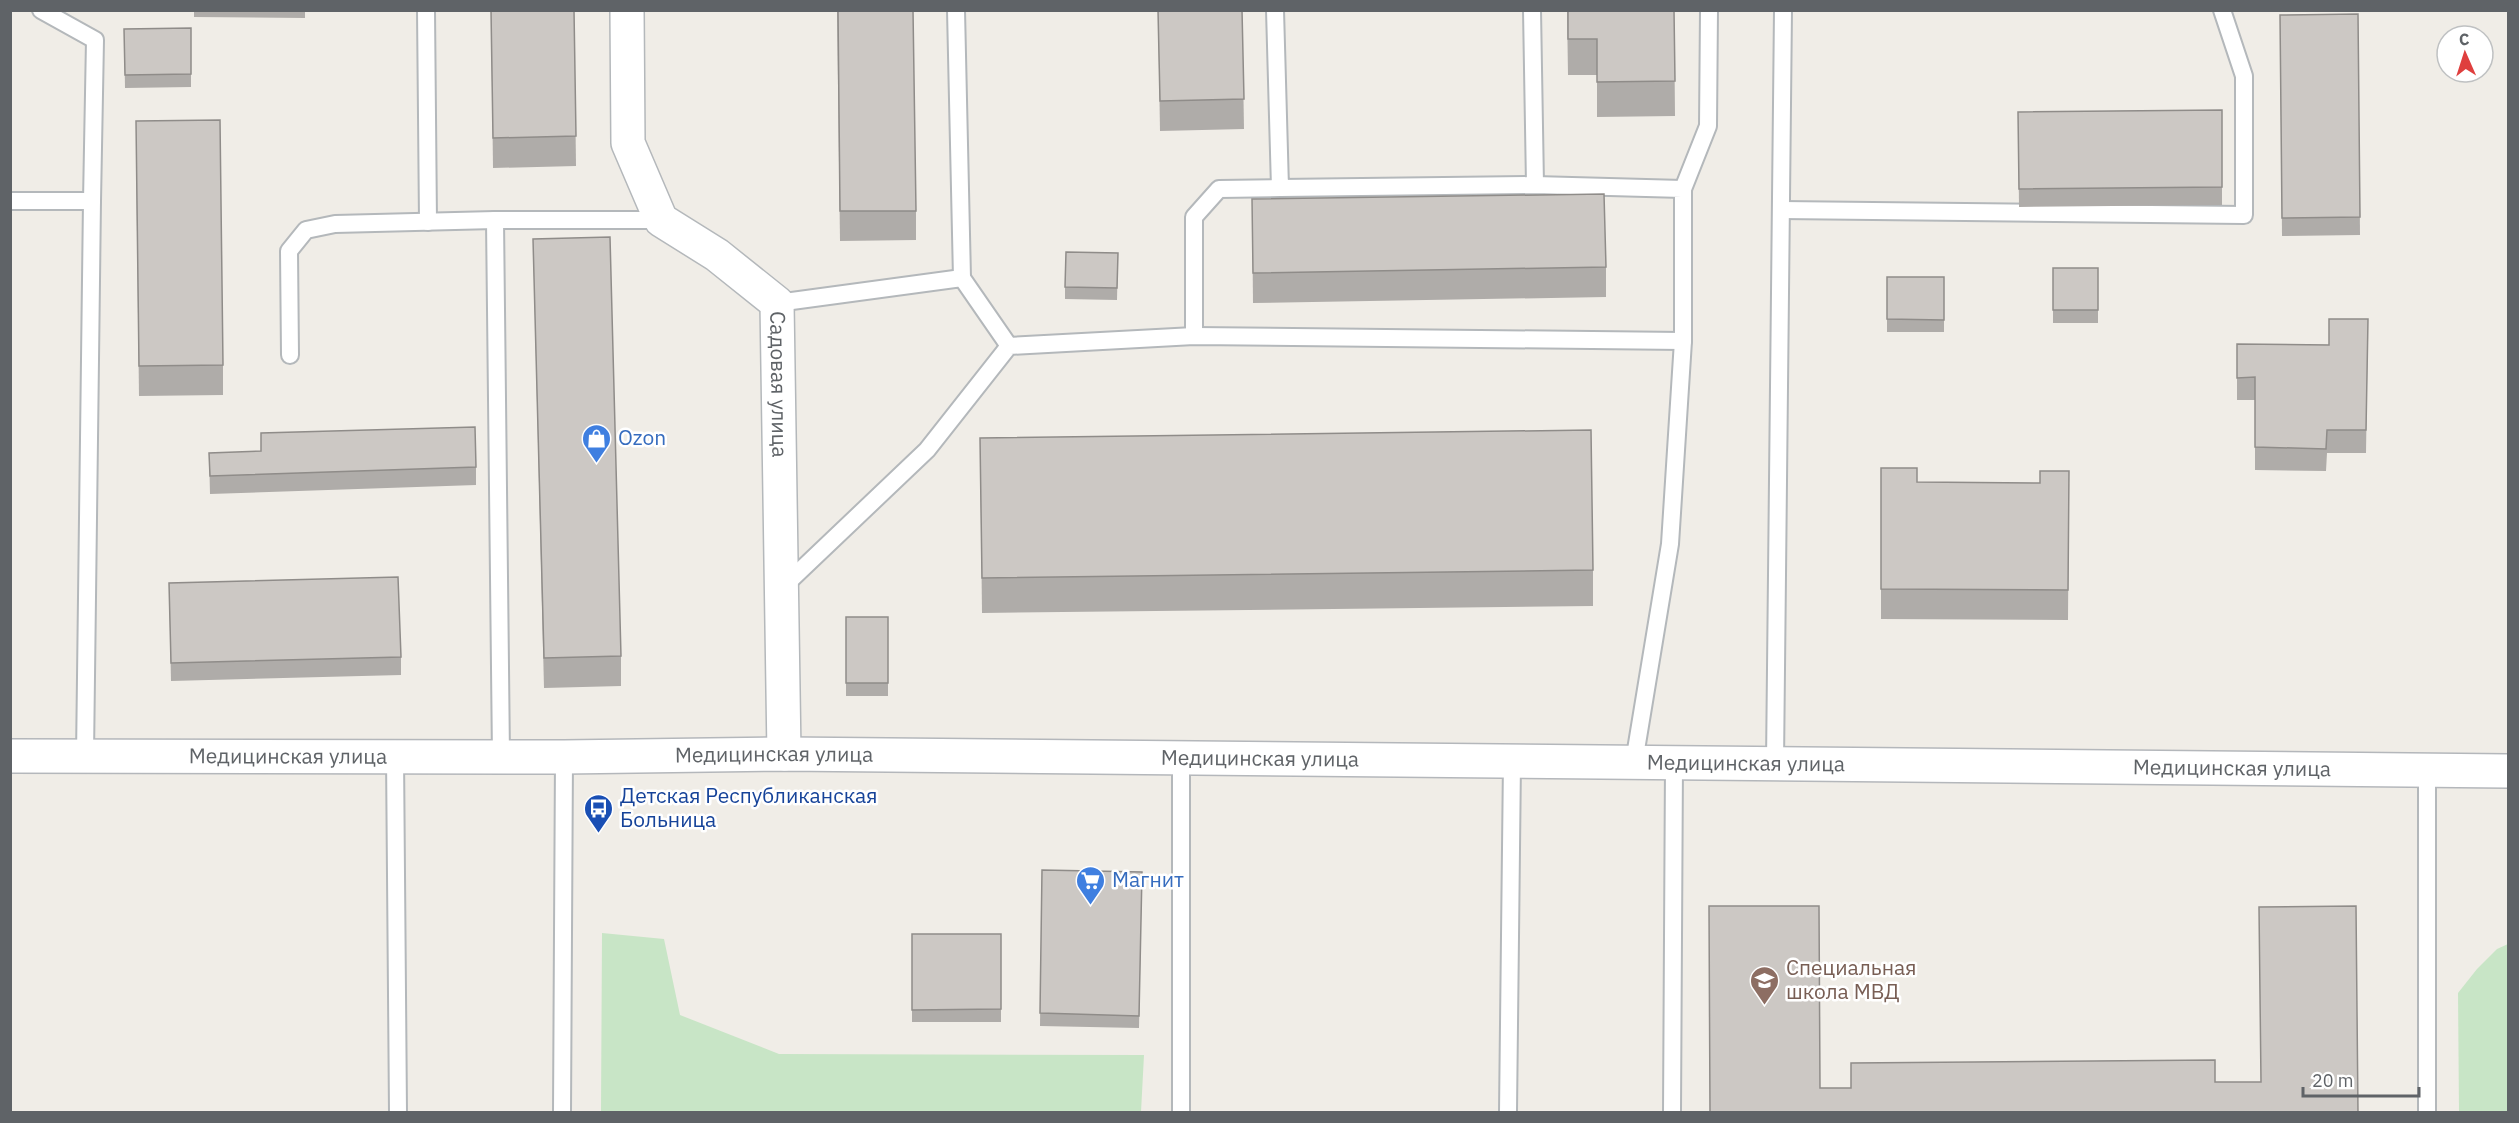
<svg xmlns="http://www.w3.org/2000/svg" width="2519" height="1123" font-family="'IBM Plex Sans',sans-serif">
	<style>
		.green { fill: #c8e5c6 }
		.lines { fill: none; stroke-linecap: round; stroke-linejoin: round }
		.service-casing { stroke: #b4b8bb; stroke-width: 20 }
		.minor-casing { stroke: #b4b8bb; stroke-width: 36 }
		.secondary-casing { stroke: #b4b7bb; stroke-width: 36 }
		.service { stroke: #fff; stroke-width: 16 }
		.minor { stroke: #fff; stroke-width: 33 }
		.secondary { stroke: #fff; stroke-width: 33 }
		.wall { fill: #afaca9 }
		.building { fill: #ccc8c4; stroke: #8f8c89; stroke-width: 1.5 }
		.labels { text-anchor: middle; stroke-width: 5; stroke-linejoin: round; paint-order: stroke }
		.street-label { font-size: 21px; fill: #5f6367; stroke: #fff }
		.shop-label { font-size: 21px; fill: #366cbe; stroke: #fff; text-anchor: start }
		.transit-label { font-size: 21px; fill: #164399; stroke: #fff; text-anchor: start }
		.education-label { font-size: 21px; fill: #785e54; stroke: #fff; text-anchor: start }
	</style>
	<rect width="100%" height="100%" fill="#f0ede7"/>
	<g class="green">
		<polygon points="602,933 664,939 680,1015 779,1054 1144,1055 1141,1112 601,1112"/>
		<polygon points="2508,944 2508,1112 2459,1112 2458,993 2477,969 2497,949"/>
	</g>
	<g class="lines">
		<defs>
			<g id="service">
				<polyline points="41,10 95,40 92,201"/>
				<polyline points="426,10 428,222"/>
				<polyline points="956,10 962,278"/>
				<polyline points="1532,10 1535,185"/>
				<polyline points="1683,189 1708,126 1709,10"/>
				<polyline points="10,201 92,201 85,756"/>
				<polyline points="1781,210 2244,215 2244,76 2222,10"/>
				<polyline points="495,220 501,756"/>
				<polyline points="777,303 962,278 1009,346"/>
				<polyline points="1194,336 1194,217 1219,189 1280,188"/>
				<polyline points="290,355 289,251 306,230 335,224 495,220 661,220"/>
				<polyline points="783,587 927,450 1009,346 1194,336 1683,341 1683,189 1535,185 1280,188 1275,10"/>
				<polyline points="395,755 398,1112"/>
				<polyline points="1634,762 1670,544 1683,341"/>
				<polyline points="1775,763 1783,10"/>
				<polyline points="562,1112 564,757"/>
				<polyline points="1181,1112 1181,757"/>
				<polyline points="1508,1112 1512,761"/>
				<polyline points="1672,1112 1674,763"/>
				<polyline points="2427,1112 2427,770"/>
			</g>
			<g id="minor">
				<path id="s1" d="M627 10 628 143 661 220 717 255 777 303 784 754"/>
			</g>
			<g id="secondary">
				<path id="s2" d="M10 756 564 757 784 754 2508 771"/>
			</g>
		</defs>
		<use href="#service" class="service-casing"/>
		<use href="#minor" class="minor-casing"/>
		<use href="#secondary" class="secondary-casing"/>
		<use href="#service" class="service"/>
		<use href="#minor" class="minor"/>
		<use href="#secondary" class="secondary"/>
	</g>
	<g class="wall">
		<polygon points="305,10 305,18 194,17 194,11"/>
		<polygon points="491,10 574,10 576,166 493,168"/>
		<polygon points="837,10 916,211 916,240 840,241"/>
		<polygon points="1158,10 1242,10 1244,129 1160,131"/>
		<polygon points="1567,10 1674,10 1675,116 1597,117 1597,75 1568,75"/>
		<polygon points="2358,14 2360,235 2282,236 2280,15"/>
		<polygon points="191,28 191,87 125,88 124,29"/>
		<polygon points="2222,110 2222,205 2019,207 2018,112"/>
		<polygon points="136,151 223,365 223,395 139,396"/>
		<polygon points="1252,199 1606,267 1606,297 1253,303"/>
		<polygon points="533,239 621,656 621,686 544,688"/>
		<polygon points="1118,253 1117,300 1065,299 1065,287"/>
		<rect x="2053" y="268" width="45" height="55"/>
		<rect x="1887" y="277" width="57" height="55"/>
		<polygon points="2368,319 2366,453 2327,453 2326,471 2255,470 2255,400 2237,400 2237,344 2329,345"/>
		<polygon points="261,433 476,467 476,485 210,494 209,453 261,452"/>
		<polygon points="980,438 1593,570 1593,606 982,613"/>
		<polygon points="1881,468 1917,482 2040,483 2069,471 2068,620 1881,619"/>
		<polygon points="169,583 401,657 401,675 171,681"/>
		<rect x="846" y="617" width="42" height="79"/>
		<polygon points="1042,870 1142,872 1139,1028 1040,1026"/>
		<rect x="912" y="934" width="89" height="88"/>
	</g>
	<g class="building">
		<polygon points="305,10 305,11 194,11 194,10"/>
		<polygon points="491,10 574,10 576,136 493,138"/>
		<polygon points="838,10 913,10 916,211 840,211"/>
		<polygon points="1158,10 1242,10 1244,99 1160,101"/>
		<polygon points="1568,10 1674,10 1675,81 1597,82 1597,39 1568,39"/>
		<polygon points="2358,14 2360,217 2282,218 2280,15"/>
		<polygon points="191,28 191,74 125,75 124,29"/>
		<polygon points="2222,110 2222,187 2019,189 2018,112"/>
		<polygon points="220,120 223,365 139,366 136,121"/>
		<polygon points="1604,194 1606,267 1253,273 1252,199"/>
		<polygon points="610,237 621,656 544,658 533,239"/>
		<polygon points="1066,252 1118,253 1117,288 1065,287"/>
		<rect x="2053" y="268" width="45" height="42"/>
		<polygon points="1887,277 1944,277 1944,320 1887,319"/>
		<polygon points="2329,319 2368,319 2366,430 2327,430 2326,449 2255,447 2255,377 2237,378 2237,344 2329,345"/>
		<polygon points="475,427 476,467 210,476 209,453 261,451 261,433"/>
		<polygon points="1591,430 1593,570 982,578 980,438"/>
		<polygon points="1881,468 1917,468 1917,482 2040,483 2040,471 2069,471 2068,590 1881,589"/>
		<polygon points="398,577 401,657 171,663 169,583"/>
		<rect x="846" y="617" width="42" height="66"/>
		<polygon points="1042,870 1142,872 1139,1016 1040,1013"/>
		<polygon points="1709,906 1819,906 1820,1088 1851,1088 1851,1063 2215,1060 2215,1082 2261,1082 2259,907 2356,906 2358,1113 1710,1113"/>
		<polygon points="912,934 1001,934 1001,1009 912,1010"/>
	</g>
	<defs>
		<symbol id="shop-pin" viewBox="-11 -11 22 30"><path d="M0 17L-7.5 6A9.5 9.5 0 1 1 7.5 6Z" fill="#3f7fe0" stroke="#fff"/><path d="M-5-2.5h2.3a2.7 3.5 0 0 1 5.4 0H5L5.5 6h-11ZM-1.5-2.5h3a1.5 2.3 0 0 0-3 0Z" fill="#fff"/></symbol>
		<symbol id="bus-pin" viewBox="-11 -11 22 30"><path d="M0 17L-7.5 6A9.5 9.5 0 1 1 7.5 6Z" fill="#1a4fb4" stroke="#fff"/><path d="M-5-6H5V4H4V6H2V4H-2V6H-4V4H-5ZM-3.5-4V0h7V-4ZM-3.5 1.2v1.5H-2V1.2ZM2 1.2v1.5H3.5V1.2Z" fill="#fff"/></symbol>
		<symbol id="supermarket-pin" viewBox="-11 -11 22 30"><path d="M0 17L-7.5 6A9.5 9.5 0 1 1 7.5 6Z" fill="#3f7fe0" stroke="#fff"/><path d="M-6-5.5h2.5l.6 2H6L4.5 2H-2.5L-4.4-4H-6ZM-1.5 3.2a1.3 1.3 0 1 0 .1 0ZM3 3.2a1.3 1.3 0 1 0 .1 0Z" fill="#fff"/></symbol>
		<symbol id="university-pin" viewBox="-11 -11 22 30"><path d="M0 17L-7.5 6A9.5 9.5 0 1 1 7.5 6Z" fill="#8d6e63" stroke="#fff"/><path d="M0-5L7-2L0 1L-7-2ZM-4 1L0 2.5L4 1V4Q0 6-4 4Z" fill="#fff"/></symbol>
	</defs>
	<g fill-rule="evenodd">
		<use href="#shop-pin" x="580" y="422" width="33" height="45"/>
		<use href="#bus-pin" x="582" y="792" width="33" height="45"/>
		<use href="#supermarket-pin" x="1074" y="864" width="33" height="45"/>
		<use href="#university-pin" x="1748" y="964" width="33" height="45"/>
	</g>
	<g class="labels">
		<g class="street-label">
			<text dy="7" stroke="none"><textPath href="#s1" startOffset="441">Садовая улица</textPath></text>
			<text dy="7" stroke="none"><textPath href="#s2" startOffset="278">Медицинская улица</textPath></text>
			<text dy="7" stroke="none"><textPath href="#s2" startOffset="764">Медицинская улица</textPath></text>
			<text dy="7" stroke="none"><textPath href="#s2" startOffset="1250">Медицинская улица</textPath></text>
			<text dy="7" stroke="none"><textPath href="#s2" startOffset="1736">Медицинская улица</textPath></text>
			<text dy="7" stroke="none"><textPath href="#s2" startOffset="2222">Медицинская улица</textPath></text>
		</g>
		<g class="shop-label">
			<text x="618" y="445">Ozon</text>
			<text x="1112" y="887">Магнит</text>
		</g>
		<g class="transit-label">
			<text x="620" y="803">Детская Республиканская<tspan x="620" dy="24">Больница</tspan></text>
		</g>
		<g class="education-label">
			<text x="1786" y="975">Специальная<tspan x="1786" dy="24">школа МВД</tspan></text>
		</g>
	</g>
	<rect width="2519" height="1123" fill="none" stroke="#5f6367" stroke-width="24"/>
	<g transform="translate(2465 54) rotate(357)"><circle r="28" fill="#ffffff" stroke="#bfc1c2" stroke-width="1.5"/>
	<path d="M0-4.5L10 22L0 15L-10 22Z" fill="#df3f3e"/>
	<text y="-9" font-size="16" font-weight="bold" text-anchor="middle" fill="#5f6367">С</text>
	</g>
	<path d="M2303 1087v9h116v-9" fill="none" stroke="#5f6367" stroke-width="3"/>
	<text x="2312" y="1087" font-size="18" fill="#5f6367" stroke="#ffffff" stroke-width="4.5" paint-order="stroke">20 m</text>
</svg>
